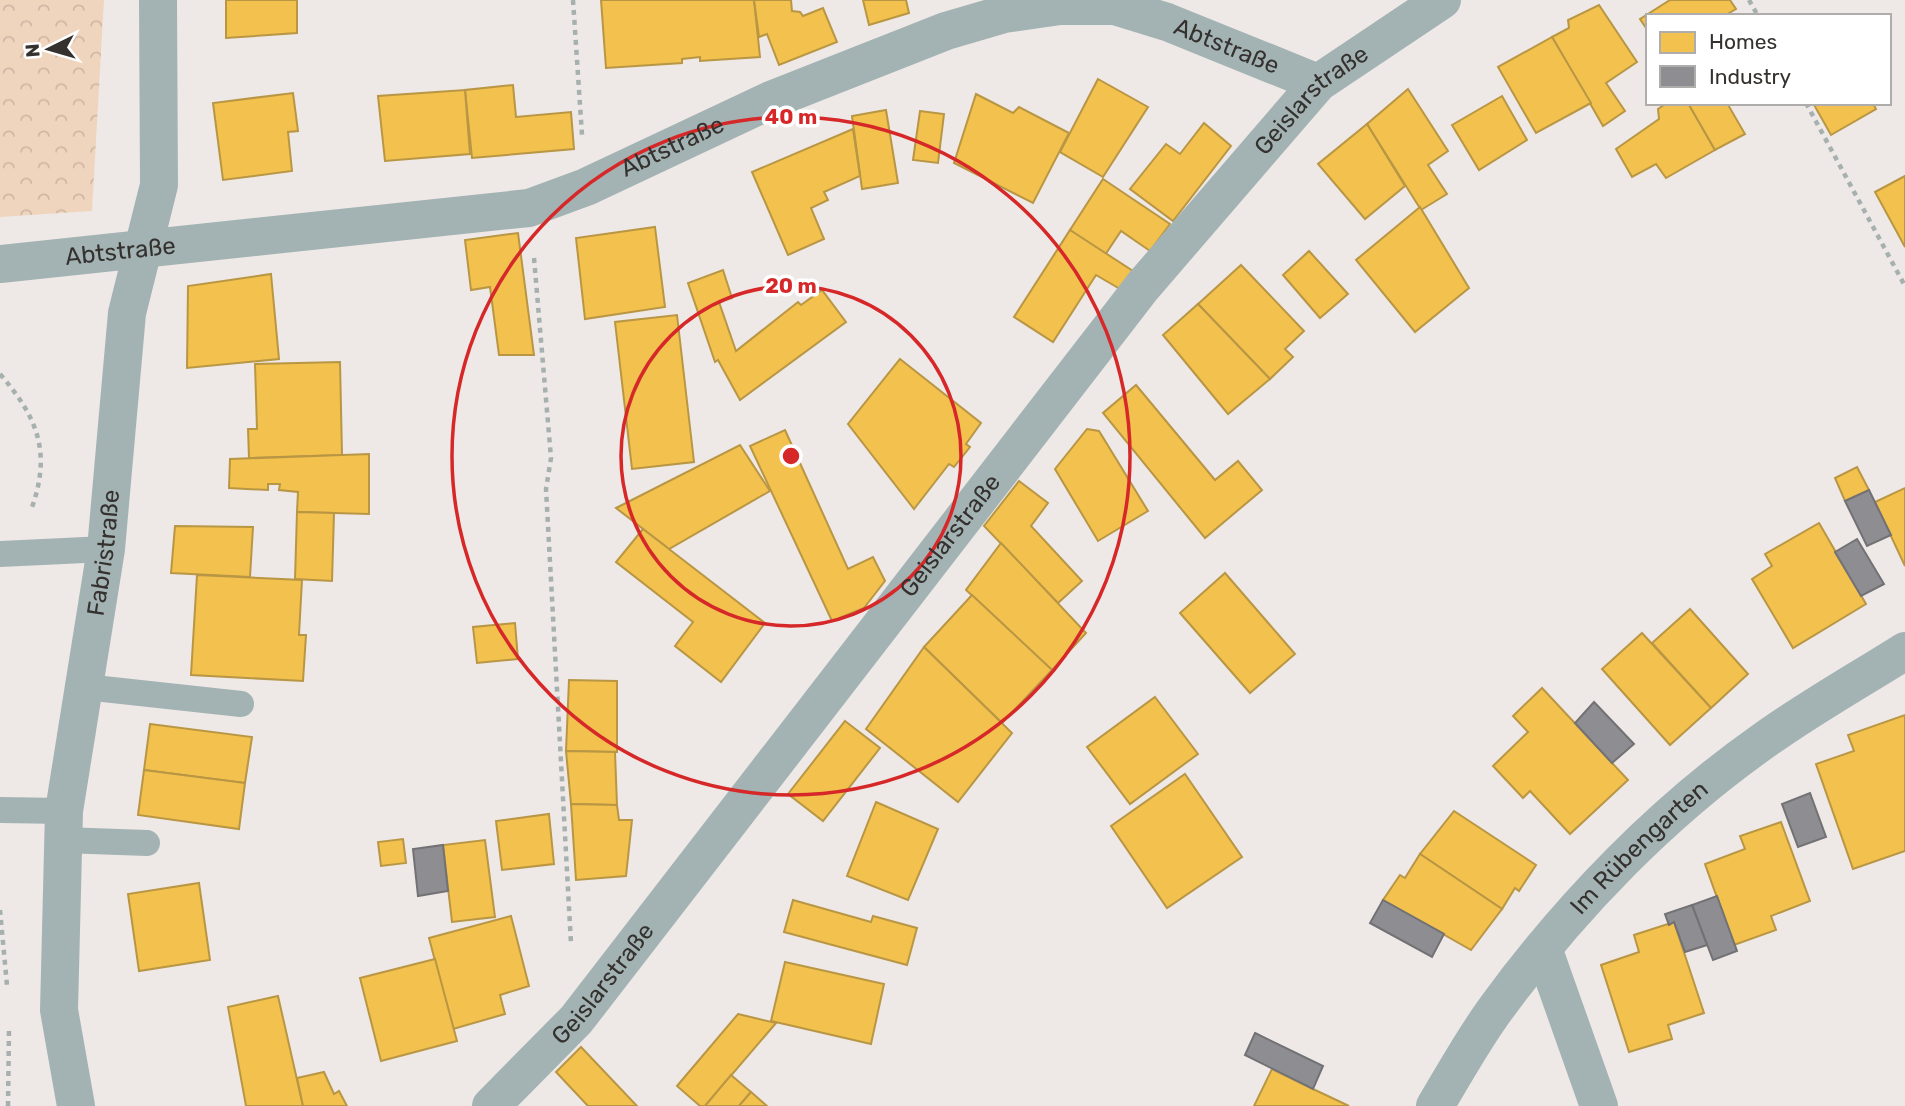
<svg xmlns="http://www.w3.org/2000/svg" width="1905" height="1106" font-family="Rubik,sans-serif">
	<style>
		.park { fill: url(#park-crowns) }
		.homes { fill: #f2c14e; stroke: #b99644; stroke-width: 2 }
		.industry { fill: #8d8d92; stroke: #727174; stroke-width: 2 }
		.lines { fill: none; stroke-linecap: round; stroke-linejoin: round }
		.path { stroke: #a6b0af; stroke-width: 4.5; stroke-dasharray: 5 5; stroke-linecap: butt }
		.service { stroke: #a3b3b3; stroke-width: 26 }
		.minor { stroke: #a3b3b3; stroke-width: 38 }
		.tertiary { stroke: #a3b3b3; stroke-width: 38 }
		.ring { fill: none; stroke: #d62828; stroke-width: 3.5 }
		.labels { text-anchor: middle; stroke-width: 7; stroke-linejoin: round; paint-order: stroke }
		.street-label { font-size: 24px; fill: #34312e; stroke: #fff }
		.centre { fill: #d62828; stroke: #fff; stroke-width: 3.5 }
		.ring-label { font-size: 21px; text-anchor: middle; font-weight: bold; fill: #d62828; stroke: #fff; stroke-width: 7; stroke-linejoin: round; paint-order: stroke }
	</style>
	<defs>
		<pattern id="park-crowns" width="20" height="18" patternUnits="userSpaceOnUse" patternTransform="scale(1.75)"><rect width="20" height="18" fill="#f0d5be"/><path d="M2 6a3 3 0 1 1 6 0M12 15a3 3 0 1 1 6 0" fill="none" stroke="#ceb7a4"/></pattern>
	</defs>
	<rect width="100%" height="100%" fill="#eee9e6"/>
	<polygon class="park" points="0,0 104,0 92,211 0,217"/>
	<g class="homes">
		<polygon points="226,0 297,0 297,33 226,38"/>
		<polygon points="601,0 754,0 760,57 700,61 700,57 682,59 682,63 606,68"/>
		<polygon points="754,0 791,0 792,11 800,12 803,16 823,8 837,42 779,65 767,34 759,37"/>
		<polygon points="863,0 906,0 909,13 869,25"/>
		<polygon points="1670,0 1730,0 1736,9 1724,16 1648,16 1648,31 1640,19"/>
		<polygon points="1599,5 1637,62 1606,83 1625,111 1603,126 1552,37 1569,28 1568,20"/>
		<polygon points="1552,37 1591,103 1536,133 1498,67"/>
		<polygon points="1098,79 1148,107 1103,177 1060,152"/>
		<polygon points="513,85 516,117 571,112 574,149 472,158 465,90"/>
		<polygon points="1408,89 1448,151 1428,165 1447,194 1421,210 1367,124"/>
		<polygon points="465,90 470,154 385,161 378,96"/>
		<polygon points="293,93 298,131 288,132 292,171 223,180 213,103"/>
		<polygon points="976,94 1013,113 1019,107 1069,133 1033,203 954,163"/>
		<polygon points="1502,96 1527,140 1479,170 1452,125"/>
		<polygon points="1667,103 1688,103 1715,150 1666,178 1656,164 1632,177 1616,149 1659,119 1658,109"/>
		<polygon points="1688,103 1727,103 1745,134 1715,150"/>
		<polygon points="1813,103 1873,103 1876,109 1831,135"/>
		<polygon points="886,110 898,183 862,189 852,116"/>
		<polygon points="920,111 944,114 938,163 913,160"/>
		<polygon points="1204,123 1231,146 1173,221 1130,189 1166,144 1180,154"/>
		<polygon points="1367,124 1405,186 1365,219 1318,164"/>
		<polygon points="853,129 860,176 824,192 828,200 811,208 824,239 788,255 752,172"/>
		<polygon points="1905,176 1905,247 1875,192"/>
		<polygon points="1103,179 1170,224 1150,251 1121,231 1105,255 1070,230"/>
		<polygon points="1420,207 1469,288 1415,332 1356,260"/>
		<polygon points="655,227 665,307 585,319 576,238"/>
		<polygon points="1070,230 1133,271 1120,289 1096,275 1053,342 1014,317"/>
		<polygon points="518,233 534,355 499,355 490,287 471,290 465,240"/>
		<polygon points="1309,251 1348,294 1320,318 1283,275"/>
		<polygon points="1241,265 1304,331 1285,349 1293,357 1270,379 1198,304"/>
		<polygon points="723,270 732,298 719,302 736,351 798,302 801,305 822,290 846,322 740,400 718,360 715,362 688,283"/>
		<polygon points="271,274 279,359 187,368 188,286"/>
		<polygon points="1198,304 1270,379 1228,414 1163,335"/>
		<polygon points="677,315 694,462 632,469 615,322"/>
		<polygon points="900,359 981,423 966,444 970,447 954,467 949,464 914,509 848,424"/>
		<polygon points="340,362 342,455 249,458 248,429 257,429 255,364"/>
		<polygon points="1136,385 1215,480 1238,461 1262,490 1205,538 1103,413"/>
		<polygon points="1087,429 1099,431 1148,511 1098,541 1055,469"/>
		<polygon points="785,430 848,569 873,557 885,581 864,608 832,621 750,446"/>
		<polygon points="740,445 770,491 669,549 616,508"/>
		<polygon points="369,454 369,514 297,512 298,492 279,490 280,484 268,484 268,490 229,488 230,459"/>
		<polygon points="1857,467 1869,490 1845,501 1835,478"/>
		<polygon points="1019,481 1048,503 1031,526 1082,581 1058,603 984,526"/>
		<polygon points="1905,488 1905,566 1875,502"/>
		<polygon points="297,512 334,513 332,581 295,579"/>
		<polygon points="1819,523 1866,604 1793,648 1752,579 1772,566 1765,554"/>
		<polygon points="175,526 253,527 250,577 171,573"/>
		<polygon points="643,529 765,623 721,682 675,646 693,622 616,562"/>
		<polygon points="1001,543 1086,633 1052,670 966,590"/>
		<polygon points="1225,573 1295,654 1250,693 1180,613"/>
		<polygon points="197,575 302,580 299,635 306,635 303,681 191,675"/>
		<polygon points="972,595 1052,670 1002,723 924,647"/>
		<polygon points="1690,609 1748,674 1711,708 1652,643"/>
		<polygon points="515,623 518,659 477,663 473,627"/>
		<polygon points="1642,633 1711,708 1670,745 1602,669"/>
		<polygon points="924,647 1012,733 958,802 866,729"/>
		<polygon points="569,680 617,681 617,752 566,751"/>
		<polygon points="1542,688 1628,780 1570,834 1530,791 1523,798 1493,766 1528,732 1513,716"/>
		<polygon points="1155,697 1198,754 1130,804 1087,747"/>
		<polygon points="1905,715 1905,851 1853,869 1816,764 1854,751 1848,735"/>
		<polygon points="845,721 880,748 823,821 788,794"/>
		<polygon points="150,724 252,737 245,783 144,770"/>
		<polygon points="566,751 615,752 617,805 571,804"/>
		<polygon points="144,770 245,783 239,829 138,815"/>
		<polygon points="1185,774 1242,857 1167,908 1111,826"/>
		<polygon points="876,802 938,829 908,900 847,876"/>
		<polygon points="571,804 617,805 619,820 632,820 626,876 576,880"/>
		<polygon points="1454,811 1536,865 1519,891 1515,888 1502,909 1420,854"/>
		<polygon points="549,814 554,864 502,870 496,821"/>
		<polygon points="1781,822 1810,901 1771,916 1776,930 1734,945 1705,864 1745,849 1740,836"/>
		<polygon points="403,839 406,863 381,866 378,842"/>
		<polygon points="485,840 495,917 452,922 443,845"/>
		<polygon points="1420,854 1502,909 1471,950 1383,900 1400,875 1405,878"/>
		<polygon points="199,883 210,960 139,971 128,894"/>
		<polygon points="793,900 871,922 873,916 917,928 907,965 784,932"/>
		<polygon points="511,916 529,986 500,995 505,1014 453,1029 429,938"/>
		<polygon points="1674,922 1704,1013 1668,1025 1672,1039 1629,1052 1601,965 1639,952 1634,935"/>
		<polygon points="435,959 457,1041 381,1061 360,978"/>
		<polygon points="785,962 884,984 871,1044 771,1021"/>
		<polygon points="278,996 303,1106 246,1106 228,1007"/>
		<polygon points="738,1014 776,1023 705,1106 700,1106 677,1086"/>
		<polygon points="581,1047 637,1106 588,1106 556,1072"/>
		<polygon points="1272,1069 1313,1089 1349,1106 1254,1106"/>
		<polygon points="324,1072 334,1094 339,1091 347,1106 303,1106 297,1078"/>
		<polygon points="731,1075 751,1092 739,1106 705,1106"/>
		<polygon points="751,1092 767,1106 739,1106"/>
	</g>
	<g class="industry">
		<polygon points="1869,490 1891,535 1867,546 1845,501"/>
		<polygon points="1857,539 1884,584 1861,596 1835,552"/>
		<polygon points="1594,702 1634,744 1612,763 1575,723"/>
		<polygon points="1810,793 1826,837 1798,847 1782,804"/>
		<polygon points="443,845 448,891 418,896 413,849"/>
		<polygon points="1717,896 1737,951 1713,960 1692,905"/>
		<polygon points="1383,900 1444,934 1432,957 1370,923"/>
		<polygon points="1692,905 1707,945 1685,952 1674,922 1669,925 1665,914"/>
		<polygon points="1255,1033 1323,1066 1313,1089 1245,1055"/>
	</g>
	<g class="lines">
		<g class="path">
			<polyline points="573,0 582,135"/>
			<polyline points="1749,0 1758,16"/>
			<polyline points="1806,103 1905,286"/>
			<polyline points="534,258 551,458 546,489 571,944"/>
			<path d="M0 374C38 418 52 453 31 510"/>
			<polyline points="0,910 7,985"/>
			<polyline points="8,1106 9,1029"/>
		</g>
		<g class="service">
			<polyline points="0,554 106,549"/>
			<polyline points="85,687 241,704"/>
			<polyline points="0,810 64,811"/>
			<polyline points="63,840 147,843"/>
		</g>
		<g class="minor">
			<polyline points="1543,948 1599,1106"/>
			<path id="s1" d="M76 1106 59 1010 64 811 106 549 127 313 159 185 158 0"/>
			<path id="s2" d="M1435 1106C1455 1073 1474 1038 1497 1007 1571 906 1663 811 1766 739 1811 707 1859 680 1905 651"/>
		</g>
		<g class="tertiary">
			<path id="s3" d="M0 264 529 208 586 187 771 100 946 31 1004 14 1060 6H1115L1167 22 1318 83"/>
			<path id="s4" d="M491 1106 576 1020 1143 286 1318 83 1442 0"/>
		</g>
	</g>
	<g class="ring">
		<circle cx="791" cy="456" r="170"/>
		<circle cx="791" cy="456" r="339"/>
	</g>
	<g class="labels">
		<g class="street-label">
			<text dy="8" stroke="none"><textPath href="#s3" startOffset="1276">Abtstraße</textPath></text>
			<text dy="8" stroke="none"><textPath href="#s4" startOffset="1300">Geislarstraße</textPath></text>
			<text dy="8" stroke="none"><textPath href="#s3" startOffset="688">Abtstraße</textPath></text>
			<text dy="8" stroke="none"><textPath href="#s3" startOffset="121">Abtstraße</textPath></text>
			<text dy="8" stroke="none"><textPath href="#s4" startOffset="733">Geislarstraße</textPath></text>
			<text dy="8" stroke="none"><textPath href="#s1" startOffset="558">Fabristraße</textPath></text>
			<text dy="8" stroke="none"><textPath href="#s2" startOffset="331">Im Rübengarten</textPath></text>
			<text dy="8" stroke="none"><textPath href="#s4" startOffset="166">Geislarstraße</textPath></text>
		</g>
	</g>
	<circle cx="791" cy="456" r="10" class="centre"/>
	<g class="ring-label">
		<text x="791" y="124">40 m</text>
		<text x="791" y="293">20 m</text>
	</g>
	<rect x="1646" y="14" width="245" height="91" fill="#ffffff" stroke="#aeadab" stroke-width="2"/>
	<rect x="1660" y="32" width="35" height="21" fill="#f2c14e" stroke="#aeadab" stroke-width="2"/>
	<text x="1709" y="49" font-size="21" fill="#34312e">Homes</text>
	<rect x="1660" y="66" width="35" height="21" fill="#8d8d92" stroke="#aeadab" stroke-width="2"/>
	<text x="1709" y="84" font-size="21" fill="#34312e">Industry</text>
	<g transform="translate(49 49) rotate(265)" stroke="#ffffff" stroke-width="5" paint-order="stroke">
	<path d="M0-5L12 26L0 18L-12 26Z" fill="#34312e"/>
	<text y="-10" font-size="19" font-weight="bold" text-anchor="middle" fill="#34312e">N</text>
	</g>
</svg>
